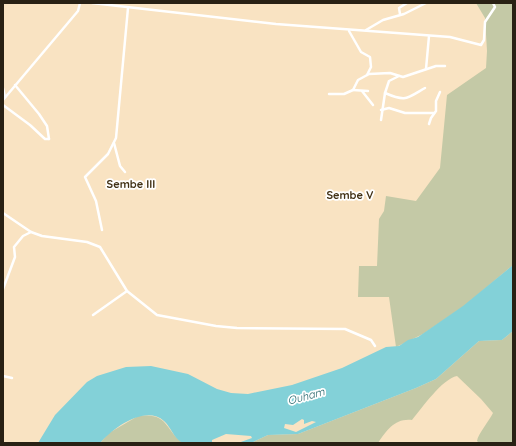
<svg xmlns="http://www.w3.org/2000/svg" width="516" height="446" font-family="Quicksand,sans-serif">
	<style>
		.green { fill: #c4c9a6 }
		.water { fill: #83d1d8; fill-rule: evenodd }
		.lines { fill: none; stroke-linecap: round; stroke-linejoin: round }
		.street { stroke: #fff; stroke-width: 2.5 }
		.labels { text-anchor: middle; stroke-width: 3.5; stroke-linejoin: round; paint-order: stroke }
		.neighbourhood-label { font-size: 11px; font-weight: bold; fill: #423115; stroke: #fff }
		.water-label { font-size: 11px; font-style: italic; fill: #1d5f64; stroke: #fff }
	</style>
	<rect width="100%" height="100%" fill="#f9e3c2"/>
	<g class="green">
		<polygon points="476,3 513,3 513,265 463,307 423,334 396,347 389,297 358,297 359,266 377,266 379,219 384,211 386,196 416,201 440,168 447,95 486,68 487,51 485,18"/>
		<path d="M513 331V443H479L477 441C478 434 489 421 493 413L481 399 457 376C442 379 422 408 412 420 395 418 387 430 378 443H251L268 435 298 434 416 388 436 379 479 341 502 340Z"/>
		<path d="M138 416C170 412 164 431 184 443H100L109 433Z"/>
	</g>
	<path class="water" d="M513 265V331L502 340 479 341 436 379 416 388 298 434 268 435 251 443H238L252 438 251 436 226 434 212 440V443C203 443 192 445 184 443 175 441 171 427 164 421 145 404 112 429 100 443H38L55 415 87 382 97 376 126 367 151 366 188 374 217 389 231 393 248 394 292 385 342 368 386 347 399 346 408 340 418 337 463 306ZM302 419 304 420V424L312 421 316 422 296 432 284 428 285 424 293 425Z"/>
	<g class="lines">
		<g class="street">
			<polyline points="92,3 276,24 450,37 481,45 484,40 485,22 495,7 493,3"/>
			<polyline points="400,14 399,8 407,3"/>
			<polyline points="366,30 383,20 404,14 426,3"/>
			<polyline points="349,31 361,52 370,57 371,67 367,75"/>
			<polyline points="426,69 429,36"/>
			<path d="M399 76 389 81 385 93C406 102 406 99 425 88"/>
			<polyline points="15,85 39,114 47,126 49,139"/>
			<polyline points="3,88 5,97"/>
			<polyline points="353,90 368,91"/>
			<polyline points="362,91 373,105"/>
			<polyline points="329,94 344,94 353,90 358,80 369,74 390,73 403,77 436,66 445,66"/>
			<polyline points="3,100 78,11 80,3"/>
			<polyline points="3,105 30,125 45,139 49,139"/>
			<polyline points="381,110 389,108 405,113 434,113"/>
			<polyline points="381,120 385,93"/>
			<polyline points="429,124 431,118 436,111 436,101 440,92"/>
			<polyline points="114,143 120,166 125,172"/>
			<polyline points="3,213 31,232 42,236 87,242 100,247 127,291 157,315 216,326 237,328 345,329 371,340 375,346"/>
			<polyline points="102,230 96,201 85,177 108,154 116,138 128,8"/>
			<polyline points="3,289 15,257 14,247 23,236 31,232"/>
			<polyline points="93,315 127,291"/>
			<polyline points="3,376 12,378"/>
		</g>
	</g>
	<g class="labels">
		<g class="neighbourhood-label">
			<text x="131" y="188">Sembe III</text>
			<text x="350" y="199">Sembe V</text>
		</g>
		<g class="water-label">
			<text transform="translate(306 396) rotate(-15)" y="4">Ouham</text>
		</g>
	</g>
	<rect width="516" height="446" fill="none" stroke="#292114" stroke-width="8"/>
</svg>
